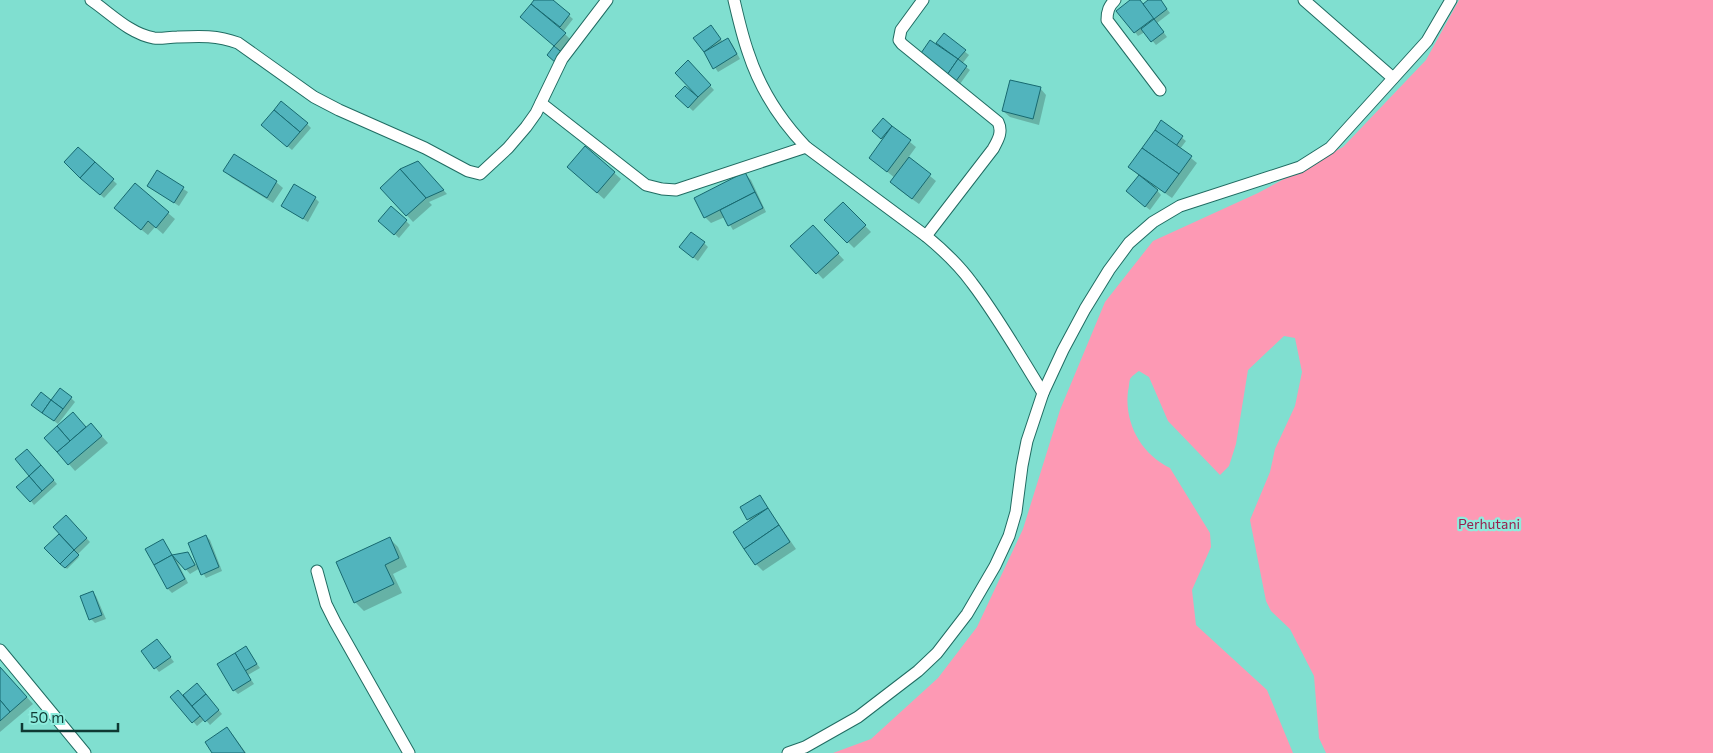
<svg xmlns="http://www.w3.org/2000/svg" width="1713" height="753" font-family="Commissioner,sans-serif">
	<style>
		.green { fill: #fd99b4 }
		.shadow { fill: #0003 }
		.building { fill: #51b4bd; stroke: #176970 }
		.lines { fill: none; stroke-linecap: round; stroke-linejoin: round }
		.street-casing { stroke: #206c62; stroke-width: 13 }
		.street { stroke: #fff; stroke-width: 11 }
		.labels { text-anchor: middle; stroke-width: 4.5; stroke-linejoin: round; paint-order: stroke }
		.park-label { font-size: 14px; fill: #96214e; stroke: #8decdd }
	</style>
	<rect width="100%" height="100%" fill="#80dfd0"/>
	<path class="green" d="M1459 0H1713V753H1326L1319 738 1314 676 1290 629 1271 611 1266 601 1250 520 1270 472 1275 449 1295 406 1302 372 1295 338 1284 336 1248 370 1236 444 1229 466 1220 475 1168 421 1149 377 1139 371C1136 373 1131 377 1130 379 1129 382 1129 388 1128 391 1124 423 1141 454 1170 468L1210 533 1211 547 1192 590 1196 625 1267 690 1293 753H833L871 739 938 678 977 627 1023 529 1060 410 1105 302 1153 241 1258 193 1343 147 1426 60Z"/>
	<g class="shadow">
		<polygon points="536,0 551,0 573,19 563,32 571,40 560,53 549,54 556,47 522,17"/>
		<polygon points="1132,0 1140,0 1144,5 1150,0 1160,0 1170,13 1157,23 1167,37 1156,45 1145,32 1138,36 1135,32"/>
		<polygon points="714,31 723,42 728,40 732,44 740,59 718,72 695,38"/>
		<polygon points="944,35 969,55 962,64 970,70 960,84 925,60"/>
		<polygon points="688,62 714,90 693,111 677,96 697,94"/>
		<polygon points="1040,88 1046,95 1039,125 1010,117 1003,111"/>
		<polygon points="883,120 916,147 908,158 936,181 919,204 898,189 892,182 895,178 870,158 883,140 874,131"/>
		<polygon points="1162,122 1186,141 1180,149 1197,163 1172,198 1156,187 1155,188 1161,195 1150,210 1131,195 1139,176 1130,167"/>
		<polygon points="307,124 311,128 292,150 267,129"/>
		<polygon points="78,148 117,184 104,198 65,162"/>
		<polygon points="586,148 621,179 604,199 575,173"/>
		<polygon points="422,167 447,194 429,202 432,205 413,222 382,188"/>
		<polygon points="225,171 276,182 283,188 273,203 231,177"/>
		<polygon points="157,172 188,192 179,206 148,186"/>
		<polygon points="745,174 751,180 766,212 733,230 725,217 711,223 705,217"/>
		<polygon points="135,185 175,219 163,234 155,227 148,235 122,214"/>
		<polygon points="315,198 319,202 308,222 282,206"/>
		<polygon points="843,203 871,232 854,248 826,220"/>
		<polygon points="406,221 410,225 399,238 384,224"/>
		<polygon points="813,227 844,260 823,279 792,246"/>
		<polygon points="704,243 708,247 698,261 685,251"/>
		<polygon points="71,398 75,402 58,424 37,408 52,402"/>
		<polygon points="73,414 86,429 97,431 108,443 75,471 46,438"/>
		<polygon points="31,454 57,484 34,505 31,501"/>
		<polygon points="760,497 796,549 763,571 756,564 735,532 751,522 741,507"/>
		<polygon points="66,517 90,542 77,555 79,557 67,569 46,548 61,533"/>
		<polygon points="206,536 210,540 222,571 206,578 200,568 190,574 175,557 188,583 172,593 168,589 146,550 163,541 173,556 188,553 197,566 199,565"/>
		<polygon points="390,539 398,547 407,567 393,574 402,593 364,611 355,602"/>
		<polygon points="92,592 96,596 106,619 95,623 91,619"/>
		<polygon points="161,645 174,662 159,672 143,652"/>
		<polygon points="246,648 260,668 248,675 254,684 238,694 234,690"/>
		<polygon points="1,668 33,704 0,732 0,669"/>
		<polygon points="197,685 222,714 210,725 205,719 197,726 172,697 183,697"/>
		<polygon points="227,728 233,735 246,753 214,753"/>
	</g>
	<g class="building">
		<polygon points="534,0 553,0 570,14 560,27 531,4"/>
		<polygon points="1130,0 1140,0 1154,18 1134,33 1116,11"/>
		<polygon points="1148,0 1161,0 1167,9 1154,19 1143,4"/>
		<polygon points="531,4 566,33 554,46 520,17"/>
		<polygon points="1154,19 1164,32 1151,42 1141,29"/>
		<polygon points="711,25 721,39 704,52 693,38"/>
		<polygon points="944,33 966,50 958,59 936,43"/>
		<polygon points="728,38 737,54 713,69 704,52"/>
		<polygon points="930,40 958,59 947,75 919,56"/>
		<polygon points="554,46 565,55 557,64 547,55"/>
		<polygon points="958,59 967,66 956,81 947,75"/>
		<polygon points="688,60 711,85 698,97 675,73"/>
		<polygon points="1010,80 1041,87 1033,119 1002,111"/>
		<polygon points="685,86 698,97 688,108 675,96"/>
		<polygon points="281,101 308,123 300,132 274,110"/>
		<polygon points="274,110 300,132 287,147 261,125"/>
		<polygon points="883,118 892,126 881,139 872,131"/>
		<polygon points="1161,120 1183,136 1176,146 1155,130"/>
		<polygon points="892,126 911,140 887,172 869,158"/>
		<polygon points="1155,130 1192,156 1179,174 1142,148"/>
		<polygon points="585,146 615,172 597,193 567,167"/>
		<polygon points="78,147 95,162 80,178 64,162"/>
		<polygon points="1142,148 1179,174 1165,193 1128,167"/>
		<polygon points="234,154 277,181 267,198 223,171"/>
		<polygon points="909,157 931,174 912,199 890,182"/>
		<polygon points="418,161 444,190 426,198 400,169"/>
		<polygon points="95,162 114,179 100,195 80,178"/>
		<polygon points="400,169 426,198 406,216 380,188"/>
		<polygon points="157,170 184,187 174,203 147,186"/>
		<polygon points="745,172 755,192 704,218 694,198"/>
		<polygon points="1139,175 1158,190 1145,207 1126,191"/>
		<polygon points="135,183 169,212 156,228 148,221 141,230 114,208"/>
		<polygon points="294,184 316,197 303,219 281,206"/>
		<polygon points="755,192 763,208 728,226 720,210"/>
		<polygon points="843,202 866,225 847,243 824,220"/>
		<polygon points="391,206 407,220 394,235 378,221"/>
		<polygon points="813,225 839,253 816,274 790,246"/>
		<polygon points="691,232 705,242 693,258 679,247"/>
		<polygon points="60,388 72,397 63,409 51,400"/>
		<polygon points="41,392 51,400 42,413 31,405"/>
		<polygon points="51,400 63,409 54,421 42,413"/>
		<polygon points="73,412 86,427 70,441 57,426"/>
		<polygon points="91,423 102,436 68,465 57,452"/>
		<polygon points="57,426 70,441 57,452 44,438"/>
		<polygon points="27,449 41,465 29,476 15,459"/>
		<polygon points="41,465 54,480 42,491 29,476"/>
		<polygon points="29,476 42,491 30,502 16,487"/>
		<polygon points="760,495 768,508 747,520 740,507"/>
		<polygon points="768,508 779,525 744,549 733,532"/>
		<polygon points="66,515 87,538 74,550 53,527"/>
		<polygon points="779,525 790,542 755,565 744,549"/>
		<polygon points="59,534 74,550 60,564 44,548"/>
		<polygon points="206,535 219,567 201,575 188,543"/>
		<polygon points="390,537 399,558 385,565 394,584 354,603 336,562"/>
		<polygon points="163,539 172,555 154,565 145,549"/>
		<polygon points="74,550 79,555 65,568 60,564"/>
		<polygon points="188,552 195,565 185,570 172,555"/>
		<polygon points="172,555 185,579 167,589 154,565"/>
		<polygon points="93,591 102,615 89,620 80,596"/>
		<polygon points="157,639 171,657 154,669 141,651"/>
		<polygon points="246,646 257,664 245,671 235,653"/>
		<polygon points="235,653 251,680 233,691 217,664"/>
		<polygon points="0,667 27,697 10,712 0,700"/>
		<polygon points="197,683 206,694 192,706 183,695"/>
		<polygon points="178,690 200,716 192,723 170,697"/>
		<polygon points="206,694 219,710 205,722 192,706"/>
		<polygon points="0,700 10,712 0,721"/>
		<polygon points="227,727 245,753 212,753 205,742"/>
	</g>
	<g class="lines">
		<defs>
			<g id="street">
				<path d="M91 0C110 13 130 34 154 38 161 39 169 37 177 37 199 36 217 35 238 43L314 97 339 110 425 148 468 171 480 174 508 148 526 127 536 113 562 59 607 0"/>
				<path d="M734 0C738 17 742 35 748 52 760 89 780 120 806 147L926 236C943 250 959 265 972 283 998 317 1020 356 1043 393"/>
				<path d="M923 0 901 30 899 40 902 44 998 122C1003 132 998 140 993 149L926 236"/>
				<path d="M1115 0C1109 6 1107 11 1107 20L1160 90"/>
				<polyline points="1304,0 1393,78"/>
				<polyline points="541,103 646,185 662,189 676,190 806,147"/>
				<polyline points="317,571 326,604 335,622 409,753"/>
				<polyline points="0,650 85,753"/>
				<polyline points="788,753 805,747 858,717 918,671 937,653 967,614 995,566 1009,536 1016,512 1022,466 1027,441 1043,393 1063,350 1085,309 1109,270 1129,243 1153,222 1180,206 1300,167 1330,148 1427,41 1451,0"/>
			</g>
		</defs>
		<use href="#street" class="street-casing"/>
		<use href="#street" class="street"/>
	</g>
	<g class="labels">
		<g class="park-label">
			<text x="1489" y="529">Perhutani</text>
		</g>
	</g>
	<path d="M22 723v8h96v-8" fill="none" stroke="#0f3933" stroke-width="2.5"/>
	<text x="30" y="723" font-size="15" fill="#0f3933" stroke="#8decdd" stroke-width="4" paint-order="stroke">50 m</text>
</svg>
